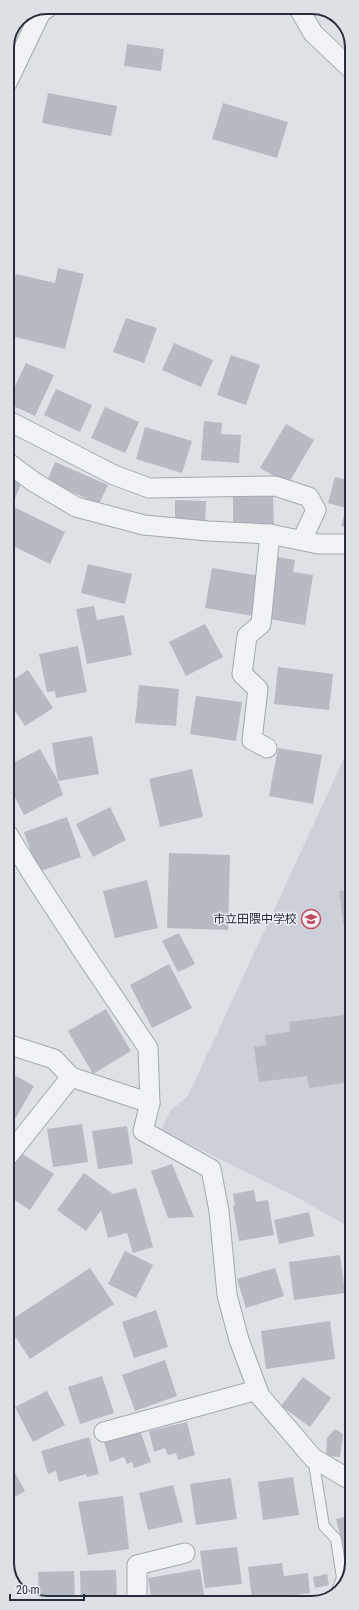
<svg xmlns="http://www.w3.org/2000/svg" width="359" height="1610" font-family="'Roboto Condensed','Noto Sans JP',sans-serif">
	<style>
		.built { fill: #ccd0d8 }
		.building { fill: #b5bac3 }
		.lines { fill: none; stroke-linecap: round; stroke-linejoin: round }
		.service-casing { stroke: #a4a8b0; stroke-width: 12 }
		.minor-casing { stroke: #a4a8b0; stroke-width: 21 }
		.service { stroke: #f0f2f5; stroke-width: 10 }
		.minor { stroke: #f0f2f5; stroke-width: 19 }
		.labels { text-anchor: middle; stroke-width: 3; stroke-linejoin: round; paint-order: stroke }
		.poi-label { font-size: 12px; fill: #282f3c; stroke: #edf0f4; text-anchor: end }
		.rim { fill: none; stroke: #282f3c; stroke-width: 2 }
	</style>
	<rect width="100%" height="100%" fill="#dee1e6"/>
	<polygon class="built" points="352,741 352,1229 302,1200 161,1130 170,1111 188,1096"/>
	<g class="building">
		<polygon points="127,44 164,49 161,71 124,66"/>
		<polygon points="48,93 117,106 111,136 42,123"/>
		<polygon points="223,103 288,122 277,158 212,139"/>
		<polygon points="58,268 84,274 65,349 7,335 7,281 13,282 16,274 55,283"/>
		<polygon points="126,318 157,328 144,363 113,352"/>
		<polygon points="174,343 213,360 201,387 162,370"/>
		<polygon points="231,355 260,365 246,405 217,395"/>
		<polygon points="26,363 54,375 35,416 7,403"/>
		<polygon points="56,389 92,405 80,432 44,415"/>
		<polygon points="105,407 139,422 125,453 91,438"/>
		<polygon points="204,421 222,423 221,434 241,435 239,463 201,460"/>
		<polygon points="286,424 314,440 288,484 260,468"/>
		<polygon points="145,427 192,441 182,473 136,459"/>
		<polygon points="55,462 108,485 99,504 47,481"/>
		<polygon points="7,473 23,480 12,505 7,503"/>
		<polygon points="335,477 351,481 352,529 341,526 346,508 328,503"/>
		<polygon points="273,496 274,524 233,525 233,497"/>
		<polygon points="175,500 206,501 205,523 175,522"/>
		<polygon points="14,507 65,532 50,564 7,543 7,521"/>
		<polygon points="278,557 295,560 293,572 313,575 305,625 269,619"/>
		<polygon points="88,564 132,574 125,604 81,593"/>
		<polygon points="212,568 260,576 253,616 205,608"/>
		<polygon points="94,606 97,620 124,615 132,655 87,664 76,609"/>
		<polygon points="7,617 12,617 13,651 7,651"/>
		<polygon points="205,624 223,657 186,676 169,642"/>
		<polygon points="78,646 87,692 56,698 55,691 47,692 39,654"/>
		<polygon points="278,667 333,674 329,710 274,704"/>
		<polygon points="28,670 53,708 25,726 7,699 7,684"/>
		<polygon points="139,685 179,689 176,726 135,723"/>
		<polygon points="196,696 242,702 236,741 190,734"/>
		<polygon points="92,736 99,774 58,781 52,743"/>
		<polygon points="278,748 322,755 313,804 269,796"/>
		<polygon points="40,749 58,781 63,795 24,815 7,782 7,766"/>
		<polygon points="192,769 203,817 160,827 149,779"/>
		<polygon points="110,807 126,840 93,857 76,824"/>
		<polygon points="67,817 81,857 38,872 24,832"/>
		<polygon points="169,853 230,855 228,930 167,928"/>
		<polygon points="349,878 352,878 352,927 344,928 339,891 350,890"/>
		<polygon points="147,880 158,928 115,938 103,891"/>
		<polygon points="179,933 195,964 178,972 162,941"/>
		<polygon points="169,964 192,1008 152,1028 130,985"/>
		<polygon points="106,1009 131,1051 93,1074 68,1031"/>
		<polygon points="352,1014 352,1103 347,1104 344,1083 309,1088 307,1076 259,1082 254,1047 266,1045 265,1035 290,1032 289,1022"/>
		<polygon points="7,1071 34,1086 8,1131"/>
		<polygon points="82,1124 88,1162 53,1167 47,1129"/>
		<polygon points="127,1126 133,1164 98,1169 92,1131"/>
		<polygon points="21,1153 54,1174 30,1210 8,1196 8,1173"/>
		<polygon points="172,1164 194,1217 168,1218 151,1171"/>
		<polygon points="84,1173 113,1194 136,1188 153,1247 133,1253 127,1233 108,1238 101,1210 86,1231 57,1210"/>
		<polygon points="254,1190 256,1202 268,1200 274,1235 239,1241 233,1206 235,1206 233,1194"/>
		<polygon points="309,1212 314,1236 279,1244 274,1220"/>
		<polygon points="125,1251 153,1265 136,1298 108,1284"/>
		<polygon points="340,1255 345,1293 294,1300 289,1262"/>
		<polygon points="90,1268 114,1304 30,1359 8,1326 8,1322"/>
		<polygon points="275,1268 284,1296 246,1308 237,1279"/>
		<polygon points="156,1310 168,1347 134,1358 122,1322"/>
		<polygon points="330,1321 335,1359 266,1369 261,1331"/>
		<polygon points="165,1360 177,1396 135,1411 122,1375"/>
		<polygon points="102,1376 114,1413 80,1424 68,1387"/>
		<polygon points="303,1377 331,1398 310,1427 281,1406"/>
		<polygon points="47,1391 65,1425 33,1442 15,1407"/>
		<polygon points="187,1422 195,1455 178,1460 176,1453 168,1455 165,1448 154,1452 149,1431"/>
		<polygon points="335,1429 343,1434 340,1457 326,1456 327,1438"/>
		<polygon points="140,1430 151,1462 134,1468 132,1462 127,1464 124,1457 110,1462 104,1442"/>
		<polygon points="89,1437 99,1474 87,1477 86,1474 59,1482 56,1471 48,1474 41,1451"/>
		<polygon points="8,1460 25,1491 8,1501"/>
		<polygon points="293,1477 299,1515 263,1520 258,1482"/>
		<polygon points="231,1478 237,1519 196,1525 190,1484"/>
		<polygon points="173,1485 183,1522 148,1530 139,1493"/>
		<polygon points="123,1496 129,1549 88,1555 78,1502"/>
		<polygon points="352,1515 352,1548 344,1550 336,1519"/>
		<polygon points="237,1547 242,1584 205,1588 200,1551"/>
		<polygon points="282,1563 284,1576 308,1573 310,1593 252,1600 248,1567"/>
		<polygon points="200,1569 205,1602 152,1603 148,1578"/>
		<polygon points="116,1570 117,1603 81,1603 80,1571"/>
		<polygon points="74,1571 75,1603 42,1603 39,1601 38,1572"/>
		<polygon points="327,1574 329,1585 315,1588 313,1577"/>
	</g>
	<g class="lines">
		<defs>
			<polyline id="service" points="313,1458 324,1526 336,1539 342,1578 336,1593"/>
			<g id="minor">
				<polyline points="298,7 313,33 351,69"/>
				<polyline points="7,83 41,12 49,7"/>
				<polyline points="7,420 114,475 149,488 275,486 309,497 316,510 302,540"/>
				<polyline points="7,462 34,482 76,507 144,525 208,531 270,534 318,544 352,544"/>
				<polyline points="267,748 252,740 258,689 242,674 247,636 261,624 270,534"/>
				<polyline points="7,833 31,872 86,956 148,1048 150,1103 143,1131 211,1169 219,1211 227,1295 239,1340 260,1396 313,1458 352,1481"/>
				<polyline points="7,1044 54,1059 71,1077 150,1103"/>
				<polyline points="8,1156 71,1077"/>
				<polyline points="104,1432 257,1390"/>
				<polyline points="137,1603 137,1565 185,1553"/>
			</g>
		</defs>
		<use href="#service" class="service-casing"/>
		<use href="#minor" class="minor-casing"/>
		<use href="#service" class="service"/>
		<use href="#minor" class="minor"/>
	</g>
	<defs>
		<symbol id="school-ring" viewBox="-11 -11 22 22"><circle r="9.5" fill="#edf0f4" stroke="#c54958" stroke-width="1.5"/><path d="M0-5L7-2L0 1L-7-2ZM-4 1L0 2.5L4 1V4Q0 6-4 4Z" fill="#c54958"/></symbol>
	</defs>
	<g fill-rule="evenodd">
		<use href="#school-ring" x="300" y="908" width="22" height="22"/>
	</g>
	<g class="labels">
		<g class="poi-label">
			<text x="297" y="923">市立田隈中学校</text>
		</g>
	</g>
	<path d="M0 0H359V1610H0ZM47 14H312A33 33 0 0 1 345 47V1563A33 33 0 0 1 312 1596H47A33 33 0 0 1 14 1563V47A33 33 0 0 1 47 14Z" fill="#dde1e5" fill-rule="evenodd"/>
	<path class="rim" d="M47 14H312A33 33 0 0 1 345 47V1563A33 33 0 0 1 312 1596H47A33 33 0 0 1 14 1563V47A33 33 0 0 1 47 14Z"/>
	<path d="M10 1594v6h74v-6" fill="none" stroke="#282f3c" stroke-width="2"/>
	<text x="16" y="1594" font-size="12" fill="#282f3c" stroke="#edf0f4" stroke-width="3" paint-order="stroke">20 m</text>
</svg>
